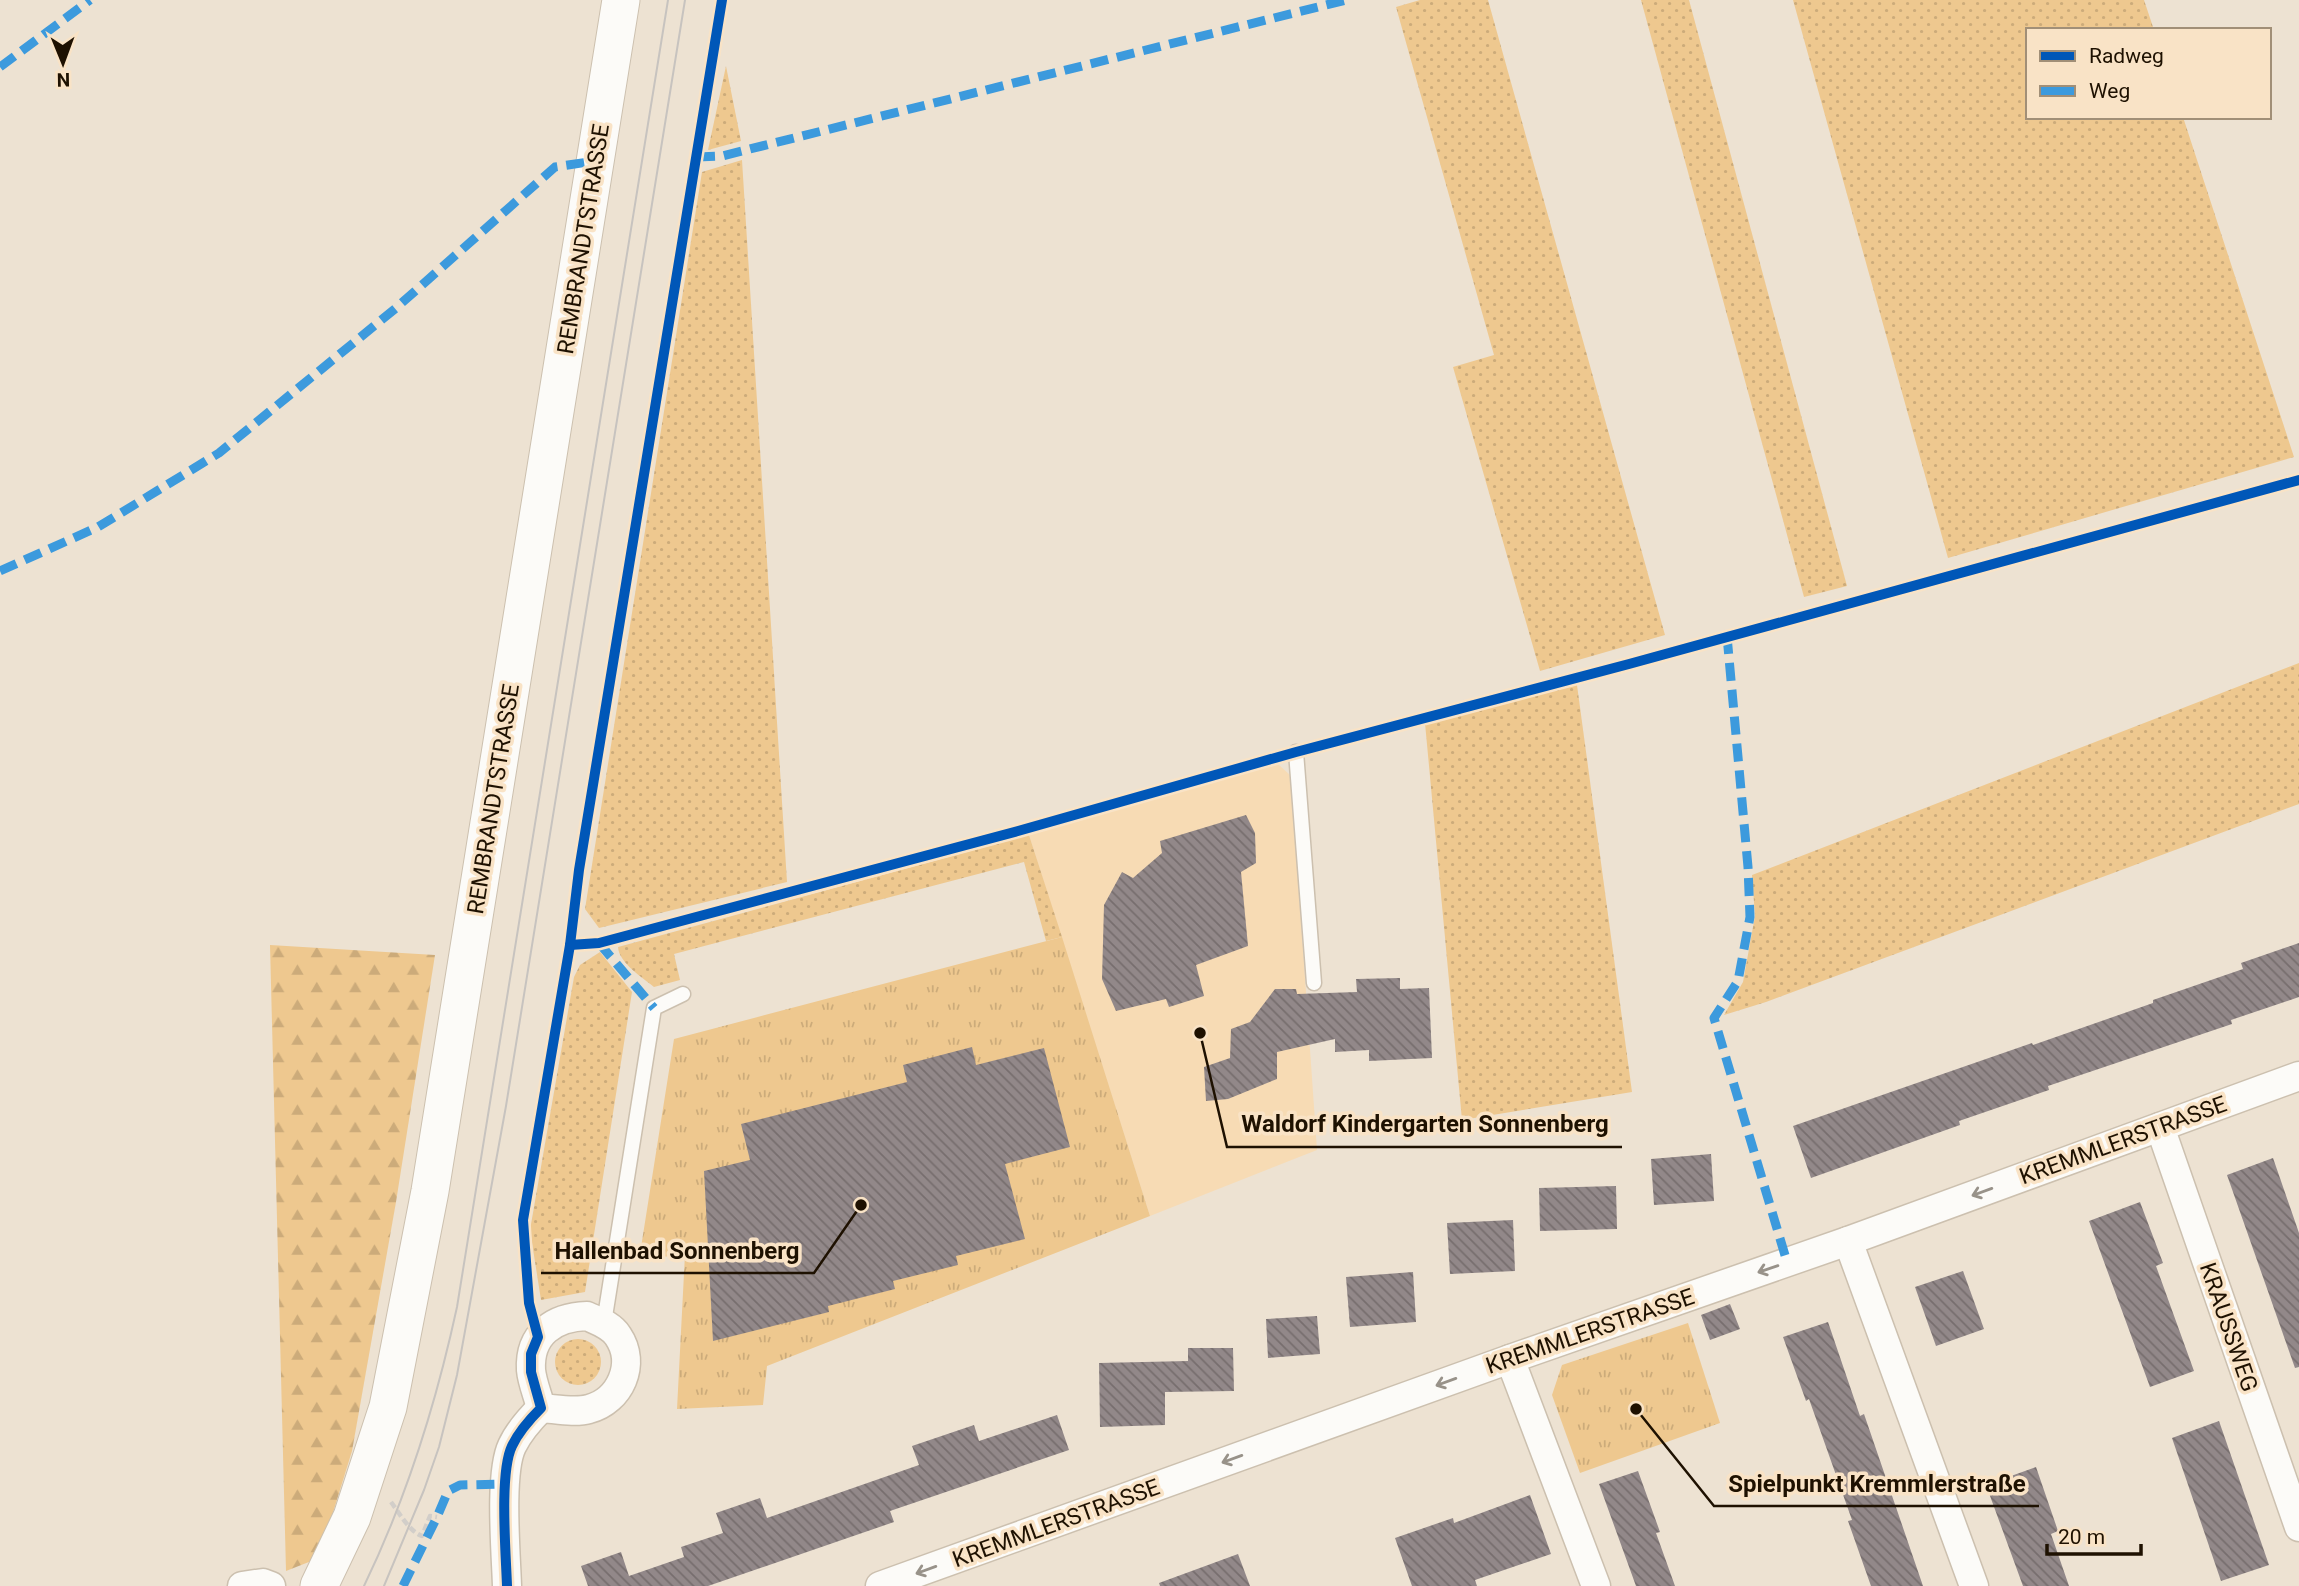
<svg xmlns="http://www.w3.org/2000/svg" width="2299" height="1586" font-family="Roboto,sans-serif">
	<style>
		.built { fill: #f7dbb4 }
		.grass { fill: url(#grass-dots) }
		.forest { fill: url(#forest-firs) }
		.park { fill: url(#park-tufts) }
		.building { fill: url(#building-back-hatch) }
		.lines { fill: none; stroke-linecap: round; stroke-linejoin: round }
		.service-casing { stroke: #ccc0af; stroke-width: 17 }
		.minor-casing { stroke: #ccc0af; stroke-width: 31 }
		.tertiary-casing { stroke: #ccc0af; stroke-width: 39 }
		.path { stroke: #d2cec9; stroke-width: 4.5; stroke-dasharray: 7 3.5; stroke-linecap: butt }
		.service { stroke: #fcfbf8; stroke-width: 14 }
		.minor { stroke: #fcfbf8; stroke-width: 28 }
		.tertiary { stroke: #fcfbf8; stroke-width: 37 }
		.tram { stroke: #c7c3bf; stroke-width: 2 }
		.quiet { stroke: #3c9add; stroke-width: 9; stroke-dasharray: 18 9; stroke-linecap: butt }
		.cycleway-casing { stroke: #f9e3c6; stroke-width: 15 }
		.cycleway { stroke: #0057b8; stroke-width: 10 }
		.oneway { stroke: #989289 }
		.labels { text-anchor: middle; stroke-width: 7; stroke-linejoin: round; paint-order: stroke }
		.street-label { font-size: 23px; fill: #1e1101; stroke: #f9e3c6 }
		.leader { fill: none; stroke: #1e1101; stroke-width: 2.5 }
		.callout-dot { fill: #1e1101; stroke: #f9e3c6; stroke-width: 2.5 }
		.callout-label { font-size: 24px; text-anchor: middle; font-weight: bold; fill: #1e1101; stroke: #f9e3c6; stroke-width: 7; stroke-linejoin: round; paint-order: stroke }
	</style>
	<defs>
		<pattern id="grass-dots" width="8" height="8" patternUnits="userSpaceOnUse" patternTransform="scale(1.75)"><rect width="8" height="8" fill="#eec88f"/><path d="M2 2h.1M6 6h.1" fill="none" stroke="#ccab7a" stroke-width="1.8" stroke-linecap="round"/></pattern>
		<pattern id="forest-firs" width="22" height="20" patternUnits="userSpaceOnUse" patternTransform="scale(1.75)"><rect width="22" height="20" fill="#eec88f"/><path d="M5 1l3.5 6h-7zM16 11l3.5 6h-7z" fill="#ccab7a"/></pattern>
		<pattern id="park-tufts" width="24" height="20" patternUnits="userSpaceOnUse" patternTransform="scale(1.75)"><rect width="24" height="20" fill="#eec88f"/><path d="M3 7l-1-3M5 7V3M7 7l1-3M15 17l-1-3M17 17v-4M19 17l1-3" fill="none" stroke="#ccab7a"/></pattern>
		<pattern id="building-back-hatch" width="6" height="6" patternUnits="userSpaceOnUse" patternTransform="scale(1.75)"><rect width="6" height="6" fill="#928889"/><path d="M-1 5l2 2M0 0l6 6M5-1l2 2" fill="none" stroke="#776e6e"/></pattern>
	</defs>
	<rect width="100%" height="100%" fill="#ede2d2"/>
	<polygon class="built" points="1278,764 1291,776 1317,1150 1150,1216 1029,835"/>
	<g class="grass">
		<polygon points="1420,0 1488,0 1665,635 1540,671 1453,367 1494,355 1396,7"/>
		<polygon points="1641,0 1689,0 1847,586 1804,597"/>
		<polygon points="1793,0 2144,0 2154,30 2028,30 2028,117 2183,117 2294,457 1948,558"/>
		<polygon points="726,66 741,141 708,150"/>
		<polygon points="742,160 787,882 599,928 585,909 702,172"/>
		<polygon points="2299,663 2299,804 1766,1002 1724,1015 1743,982 1755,916 1752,875"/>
		<polygon points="1577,685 1632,1092 1462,1120 1425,723"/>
		<path d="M1029 835 1062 937 1046 941 1024 862 674 954 680 980 654 987C642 977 619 963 618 947Z"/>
		<polygon points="600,952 632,992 585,1292 541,1300 530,1230 574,977 580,965"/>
		<circle cx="578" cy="1362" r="23"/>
	</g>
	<polygon class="forest" points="270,945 435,955 396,1202 352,1451 319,1558 286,1571"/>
	<g class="park">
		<polygon points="1062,937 1150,1216 767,1366 763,1405 677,1409 685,1254 639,1260 674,1039"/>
		<polygon points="1688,1323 1720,1423 1580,1473 1552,1395 1562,1365"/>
	</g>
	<g class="building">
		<polygon points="1246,815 1255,833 1256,863 1241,872 1248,946 1196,965 1204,996 1169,1007 1166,999 1116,1011 1102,979 1104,905 1122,872 1133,878 1162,853 1160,841"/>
		<polygon points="2299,943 2299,997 2231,1020 2232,1024 2048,1086 2049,1090 1959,1121 1960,1125 1811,1178 1793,1126 2032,1043 2033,1045 2153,1003 2153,1000 2243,969 2241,963"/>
		<polygon points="1400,978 1400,989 1429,988 1432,1058 1369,1061 1369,1050 1335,1052 1335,1039 1277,1052 1277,1079 1228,1099 1206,1101 1204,1067 1230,1058 1231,1029 1250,1022 1275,989 1296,989 1297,994 1357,992 1356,979"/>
		<polygon points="972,1047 976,1065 1044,1048 1070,1147 1005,1164 1025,1239 956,1256 958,1265 893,1281 895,1289 828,1306 829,1312 713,1341 704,1171 750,1160 741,1124 907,1082 903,1065"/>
		<polygon points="1711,1154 1714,1201 1654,1205 1651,1159"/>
		<polygon points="2273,1158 2299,1233 2299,1367 2295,1368 2227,1175"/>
		<polygon points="1616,1186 1617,1229 1540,1231 1539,1188"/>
		<polygon points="2140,1202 2163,1263 2156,1266 2194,1371 2150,1387 2089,1221"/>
		<polygon points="1513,1220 1515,1271 1450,1274 1447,1223"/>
		<polygon points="1963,1271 1984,1329 1936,1346 1915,1287"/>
		<polygon points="1413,1272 1416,1322 1350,1327 1346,1277"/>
		<polygon points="1730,1304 1740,1329 1710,1340 1701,1315"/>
		<polygon points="1317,1316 1320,1354 1268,1358 1266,1319"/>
		<polygon points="1828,1322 1860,1416 1864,1414 1923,1586 1871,1586 1848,1521 1852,1520 1809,1399 1806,1401 1783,1337"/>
		<polygon points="1188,1348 1233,1348 1234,1391 1165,1392 1165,1425 1100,1427 1099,1363 1188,1361"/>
		<polygon points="1057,1415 1069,1450 890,1511 894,1522 708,1586 588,1586 581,1566 621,1552 629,1576 684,1557 681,1547 723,1533 716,1513 760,1498 767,1518 919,1465 912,1446 974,1425 979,1441"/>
		<polygon points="2219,1421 2269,1565 2221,1581 2172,1438"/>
		<polygon points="2036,1467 2058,1531 2051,1534 2069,1586 2023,1586 1986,1485"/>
		<polygon points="1638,1471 1660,1532 1656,1533 1675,1586 1636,1586 1599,1484"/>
		<polygon points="1530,1495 1551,1554 1475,1580 1477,1586 1412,1586 1395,1538 1453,1518 1454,1523"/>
		<polygon points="1238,1554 1250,1586 1160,1586 1159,1583"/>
	</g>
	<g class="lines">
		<defs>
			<g id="service">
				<polyline points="1296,752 1314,983"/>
				<polyline points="604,1323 654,1008 683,994"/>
			</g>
			<g id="minor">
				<polyline points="2160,1127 2299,1527"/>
				<polyline points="1848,1241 1974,1586"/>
				<path d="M587 1316C598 1321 611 1325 618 1336 637 1364 620 1401 589 1409 575 1413 556 1409 541 1408 538 1396 532 1382 531 1370 529 1334 554 1317 587 1316Z"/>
				<polyline points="1510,1359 1596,1586"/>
				<polyline points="242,1586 263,1583 271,1586"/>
				<path d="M507 1586C506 1554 499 1473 512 1446 519 1431 529 1420 541 1408"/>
				<polyline points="880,1586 1510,1359 1848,1241 2299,1076"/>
			</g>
			<polyline id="tertiary" points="319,1586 352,1517 388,1407 430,1191 621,0"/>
		</defs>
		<use href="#service" class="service-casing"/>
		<use href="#minor" class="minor-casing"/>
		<use href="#tertiary" class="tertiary-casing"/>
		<path class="path" d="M391 1502C400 1514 409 1531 422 1536L430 1516 437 1517"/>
		<use href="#service" class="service"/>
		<use href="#minor" class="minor"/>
		<use href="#tertiary" class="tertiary"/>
		<g class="tram">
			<path d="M364 1586C407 1497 436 1404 457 1307L668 0"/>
			<polyline points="384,1586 424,1490 439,1447 457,1375 506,1106 685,0"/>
		</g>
		<g class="quiet">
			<polyline points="0,67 90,0"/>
			<polyline points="697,157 722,156 1346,0"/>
			<polyline points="0,571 98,527 219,453 396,308 555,167 595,161"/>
			<polyline points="1727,636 1748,867 1750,917 1738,981 1714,1018 1787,1262"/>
			<polyline points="599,943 654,1008"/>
			<polyline points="403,1586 437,1517 448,1491 460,1485 505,1484"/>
		</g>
		<defs>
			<g id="cycleway">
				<polyline points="570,945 599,943 1018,831 1296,752 1629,664 2299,480"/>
				<path d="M507 1586C506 1554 499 1473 512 1446 519 1431 529 1420 541 1408L531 1372V1354L538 1337 529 1303 523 1220 570 945 579 870 722 0"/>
			</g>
		</defs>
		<use href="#cycleway" class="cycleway-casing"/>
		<use href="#cycleway" class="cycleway"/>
	</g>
	<defs><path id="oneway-shaft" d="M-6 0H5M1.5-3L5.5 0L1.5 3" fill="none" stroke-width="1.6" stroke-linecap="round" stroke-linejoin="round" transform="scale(1.75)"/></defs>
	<g class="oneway">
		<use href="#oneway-shaft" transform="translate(1982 1192) rotate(160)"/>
		<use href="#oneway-shaft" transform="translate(1768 1269) rotate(161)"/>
		<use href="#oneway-shaft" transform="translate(1446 1382) rotate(160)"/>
		<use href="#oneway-shaft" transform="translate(1232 1459) rotate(160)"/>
		<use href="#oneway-shaft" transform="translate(926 1570) rotate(160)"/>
	</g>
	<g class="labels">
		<g class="street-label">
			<text transform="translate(583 239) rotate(-81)" y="8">REMBRANDTSTRASSE</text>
			<text transform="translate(493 799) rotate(-81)" y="8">REMBRANDTSTRASSE</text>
			<text transform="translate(2123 1140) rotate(-20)" y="8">KREMMLERSTRASSE</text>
			<text transform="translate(2229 1327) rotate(71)" y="8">KRAUSSWEG</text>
			<text transform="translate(1590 1331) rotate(-19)" y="8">KREMMLERSTRASSE</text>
			<text transform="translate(1056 1523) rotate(-20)" y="8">KREMMLERSTRASSE</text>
		</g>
	</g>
	<path class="leader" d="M1200 1033L1227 1147H1622M861 1205L814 1273H541M1636 1409L1714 1506H2039"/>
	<g class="callout-dot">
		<circle cx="1200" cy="1033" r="7"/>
		<circle cx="861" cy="1205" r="7"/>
		<circle cx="1636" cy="1409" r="7"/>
	</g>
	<g class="callout-label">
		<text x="1425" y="1132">Waldorf Kindergarten Sonnenberg</text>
		<text x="677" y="1259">Hallenbad Sonnenberg</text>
		<text x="1877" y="1492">Spielpunkt Kremmlerstraße</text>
	</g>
	<rect x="2026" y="28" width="245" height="91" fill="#f9e3c6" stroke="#a18f77" stroke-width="2"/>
	<rect x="2040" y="51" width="35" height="10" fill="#0057b8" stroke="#a18f77" stroke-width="2"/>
	<text x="2089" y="63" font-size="21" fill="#1e1101">Radweg</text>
	<rect x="2040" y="86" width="35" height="10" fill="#3c9add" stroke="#a18f77" stroke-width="2"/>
	<text x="2089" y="98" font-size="21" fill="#1e1101">Weg</text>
	<g transform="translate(63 63) rotate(179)" stroke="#f9e3c6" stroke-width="5" paint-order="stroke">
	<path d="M0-5L12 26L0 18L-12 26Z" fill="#1e1101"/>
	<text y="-10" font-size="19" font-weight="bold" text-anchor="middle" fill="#1e1101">N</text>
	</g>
	<path d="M2047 1544v10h94v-10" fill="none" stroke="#1e1101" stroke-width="3.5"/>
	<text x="2058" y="1544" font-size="21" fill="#1e1101" stroke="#f9e3c6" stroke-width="5" paint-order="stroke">20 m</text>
</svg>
